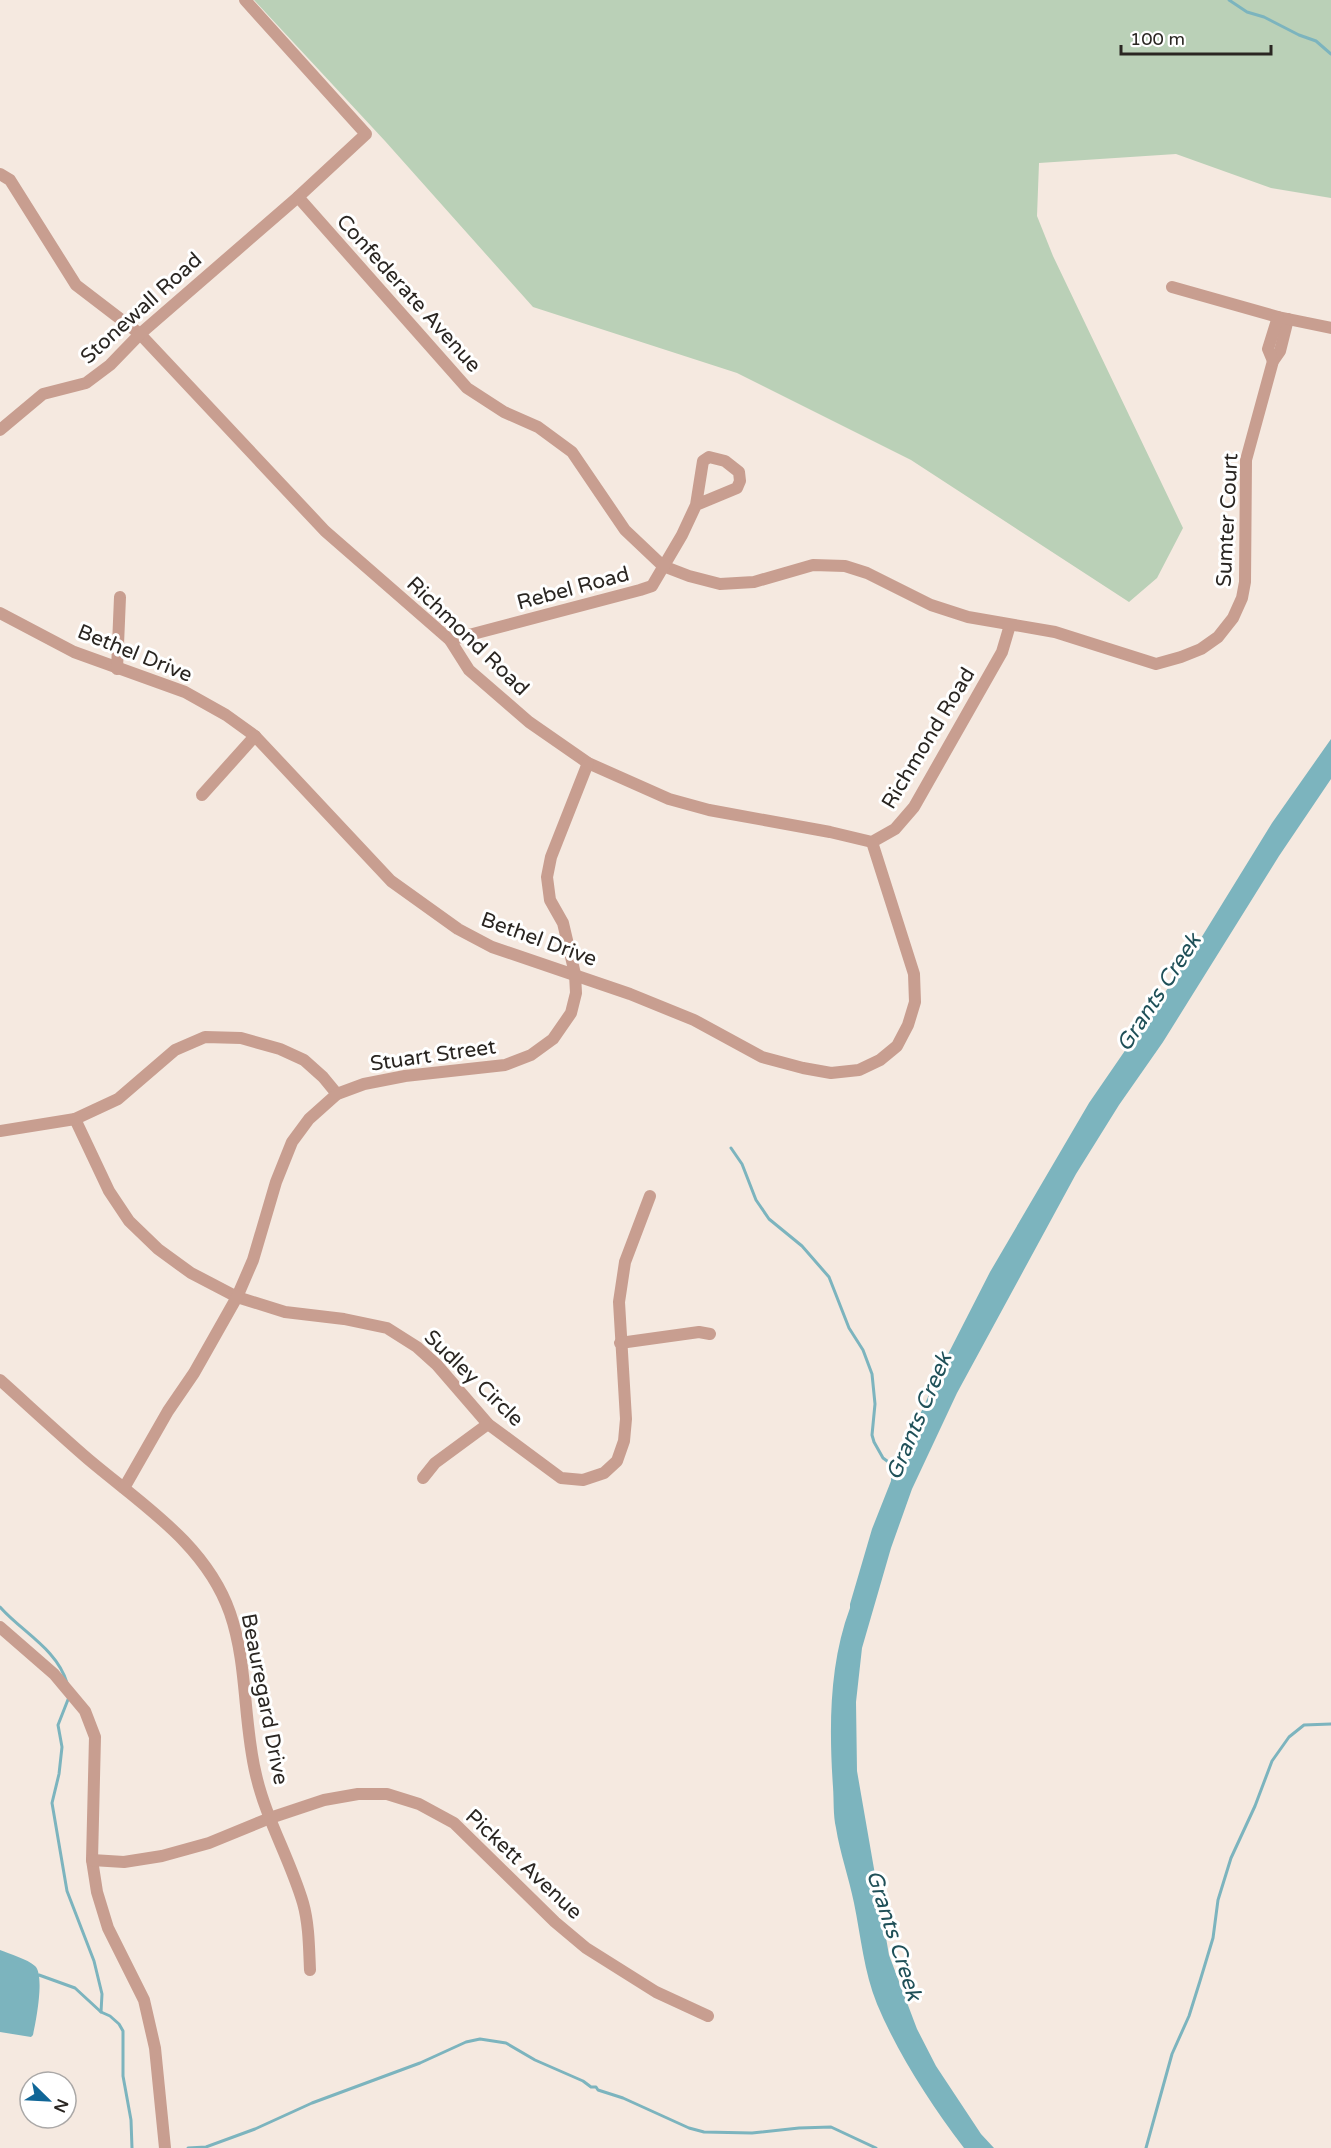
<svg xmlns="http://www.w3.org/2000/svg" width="1331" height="2148" font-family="'Varela Round',sans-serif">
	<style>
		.green { fill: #bad0b7 }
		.water { fill: #7cb4be }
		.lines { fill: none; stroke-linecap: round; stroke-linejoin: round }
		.stream { stroke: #7cb4be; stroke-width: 3 }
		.minor { stroke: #c89e90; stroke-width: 12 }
		.labels { text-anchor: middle; stroke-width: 6; stroke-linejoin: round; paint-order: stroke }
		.street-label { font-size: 21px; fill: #2a2622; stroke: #fff }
		.water-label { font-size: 22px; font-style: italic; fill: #1f5058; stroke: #fff }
	</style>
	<rect width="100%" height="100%" fill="#f5e9e0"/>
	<polygon class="green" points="254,0 1331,0 1331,198 1271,188 1176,154 1039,163 1037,216 1053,256 1183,528 1157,578 1129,602 911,460 737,373 533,307 385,141"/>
	<g class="water">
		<path d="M1331 739V779L1279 856 1163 1042 1119 1105 1076 1174 957 1393 912 1489 891 1548 862 1648 856 1702 857 1771 889 1955 917 2029 936 2066 981 2134 994 2148H964C930 2103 899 2056 877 2004 864 1972 861 1937 854 1903 849 1878 840 1853 836 1828 833 1815 834 1800 833 1787 829 1728 829 1664 850 1608V1604L872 1529 891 1481V1478L943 1364 990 1272 1089 1103 1190 956 1272 823Z"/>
		<path d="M0 1950C10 1954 27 1959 35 1966 45 1975 36 2021 33 2035L31 2037 0 2032Z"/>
	</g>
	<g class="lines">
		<g class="stream">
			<polyline points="1229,0 1247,12 1264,17 1299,35 1316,41 1331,54"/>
			<polyline points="731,1148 742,1164 756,1200 769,1219 802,1246 829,1277 849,1328 863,1350 872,1374 875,1404 872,1435 874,1442 883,1458 898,1469"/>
			<path d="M0 1607C22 1632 57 1649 67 1683"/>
			<polyline points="69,1697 58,1725 62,1747 59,1774 52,1803 67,1891 94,1961 102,1994 101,2012"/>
			<polyline points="39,1975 75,1988 101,2012 110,2016 119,2024 123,2031 123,2076 131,2120 132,2148"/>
			<polyline points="188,2148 206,2147 255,2129 312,2103 420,2063 466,2042 480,2039 506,2043 535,2060 583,2081 591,2087 596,2087 598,2090 623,2098 689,2128 704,2132 752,2133 799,2128 831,2127 876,2148"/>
			<polyline points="1146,2148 1172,2054 1189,2016 1200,1981 1213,1938 1218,1900 1231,1858 1255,1806 1272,1761 1289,1737 1304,1725 1331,1724"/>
		</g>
		<g class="minor">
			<polyline points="0,174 10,180 76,285 140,334 325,531 450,640 469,670 529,722 588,763 669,799 709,810 830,832 872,842 895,829 914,807 1002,652 1010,625"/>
			<polyline points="298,197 467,388 504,412 538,427 572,452 625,530 663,566 689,576 720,584 754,582 813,565 845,566 867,573 931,605 968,617 1055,632 1156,664 1181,657 1201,649 1218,637 1233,618 1242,598 1245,582 1246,460 1273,361 1280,351 1288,319"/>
			<polyline points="1172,287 1278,317 1331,328"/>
			<polyline points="1273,361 1268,349 1278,317"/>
			<polyline points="0,430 43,394 86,383 110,365 140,334 298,197 366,134 245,0"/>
			<polyline points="0,613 74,652 185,692 226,715 255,736 391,881 458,929 492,947 630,994 694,1020 762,1057 803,1068 831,1073 859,1070 880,1060 897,1046 908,1025 915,1002 914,974 872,842"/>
			<polyline points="450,640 640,590 652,586 682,535 696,505 737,488 740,481 739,472 725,461 709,457 703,461 696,505"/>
			<polyline points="117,669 120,597"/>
			<polyline points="202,795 255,736"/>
			<polyline points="75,1119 109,1191 129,1221 158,1249 191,1273 237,1297 285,1312 344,1319 387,1328 417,1347 437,1365 488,1424 561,1478 583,1480 604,1473 617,1461 624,1441 626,1419 619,1302 625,1262 650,1196"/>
			<polyline points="0,1131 75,1119 118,1099 175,1050 205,1037 241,1038 280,1049 304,1060 323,1077 337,1094"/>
			<polyline points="620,1343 699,1332 710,1334"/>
			<path d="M0 1380C29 1406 58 1433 88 1459 141 1504 206 1544 230 1613 248 1665 243 1722 256 1775 266 1819 290 1859 303 1903 309 1924 309 1948 310 1970"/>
			<polyline points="423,1478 435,1463 488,1424"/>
			<polyline points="124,1488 168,1411 194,1373 237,1297 253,1260 276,1182 292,1142 309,1119 337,1094 364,1084 405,1076 505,1065 531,1055 553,1039 571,1013 576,993 575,974 563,923 550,900 547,877 551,857 588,763"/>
			<polyline points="0,1627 54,1674 85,1711 95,1737 92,1860 97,1892 108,1928 144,2000 155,2048 165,2148"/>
			<polyline points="92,1860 124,1862 162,1856 209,1843 270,1818 324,1800 358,1794 387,1794 419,1804 454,1823 555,1922 586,1948 656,1992 708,2016"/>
		</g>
	</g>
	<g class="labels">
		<g class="street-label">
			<text transform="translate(409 293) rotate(48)" y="7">Confederate Avenue</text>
			<text transform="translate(141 308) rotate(-42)" y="7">Stonewall Road</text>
			<text transform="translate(1227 520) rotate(-87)" y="7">Sumter Court</text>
			<text transform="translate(573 588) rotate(-15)" y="7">Rebel Road</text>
			<text transform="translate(468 636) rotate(44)" y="7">Richmond Road</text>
			<text transform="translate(135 653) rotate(22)" y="7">Bethel Drive</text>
			<text transform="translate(928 738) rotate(-59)" y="7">Richmond Road</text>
			<text transform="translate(539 939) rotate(20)" y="7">Bethel Drive</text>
			<text transform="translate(433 1055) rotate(-8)" y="7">Stuart Street</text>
			<text transform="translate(474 1378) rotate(44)" y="7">Sudley Circle</text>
			<text transform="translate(265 1699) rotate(79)" y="7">Beauregard Drive</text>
			<text transform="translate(524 1864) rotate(43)" y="7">Pickett Avenue</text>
		</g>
		<g class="water-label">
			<text transform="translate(1158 992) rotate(-57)" y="8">Grants Creek</text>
			<text transform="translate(918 1416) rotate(-67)" y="8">Grants Creek</text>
			<text transform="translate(895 1935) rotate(72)" y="8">Grants Creek</text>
		</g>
	</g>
	<g transform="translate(48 2100) rotate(114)"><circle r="28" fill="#ffffff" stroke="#aaa8a7" stroke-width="1.5"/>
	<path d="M0-4.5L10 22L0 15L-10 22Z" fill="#106697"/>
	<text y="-9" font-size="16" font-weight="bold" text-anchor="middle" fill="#2a2622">N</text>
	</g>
	<path d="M1121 45v9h150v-9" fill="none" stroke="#2a2622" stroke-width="3"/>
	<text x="1130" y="45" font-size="18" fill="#2a2622" stroke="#ffffff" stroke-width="4.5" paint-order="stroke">100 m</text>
</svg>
